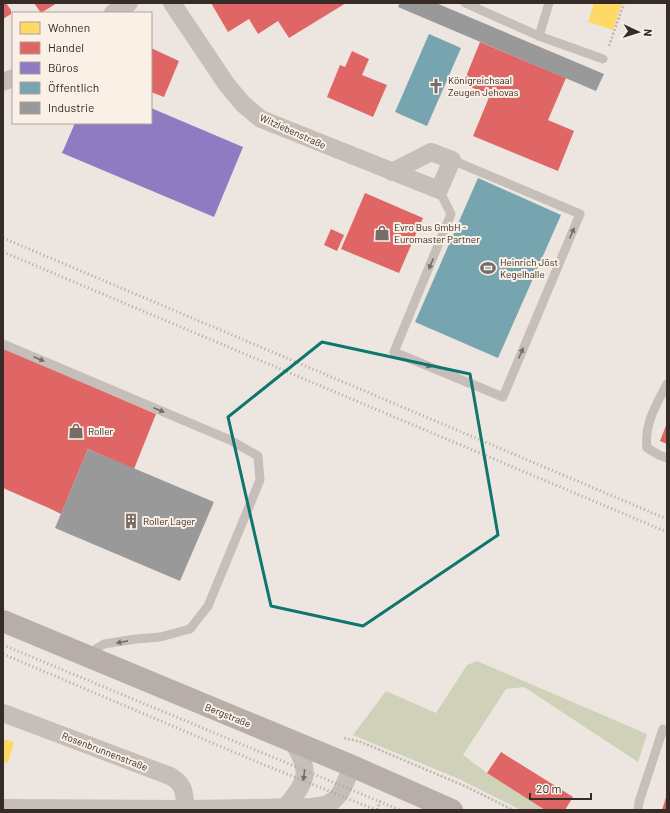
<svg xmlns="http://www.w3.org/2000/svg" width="670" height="813" font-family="Barlow,sans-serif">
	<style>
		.green { fill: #cfd2b9 }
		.homes { fill: #ffd966 }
		.shops { fill: #e06666 }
		.offices { fill: #8e7cc3 }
		.public { fill: #76a5af }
		.industry { fill: #999 }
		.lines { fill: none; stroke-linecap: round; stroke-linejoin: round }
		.path { stroke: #beb6b1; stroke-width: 2.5; stroke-dasharray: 2 2; stroke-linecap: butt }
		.lane { stroke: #c6beb8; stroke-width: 9 }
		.street { stroke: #c6beb8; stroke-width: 18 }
		.secondary { stroke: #b7aea9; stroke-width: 22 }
		.rail { stroke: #aea7a3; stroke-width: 3; stroke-dasharray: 1 3; stroke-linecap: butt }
		.oneway { fill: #776d68 }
		.marked { fill: none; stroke: #0f766e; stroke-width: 3; stroke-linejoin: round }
		.labels { text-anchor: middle; stroke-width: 4; stroke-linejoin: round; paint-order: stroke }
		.poi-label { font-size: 10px; fill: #372b27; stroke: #faf0e6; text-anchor: start }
		.street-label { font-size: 10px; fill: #372b27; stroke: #faf0e6 }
	</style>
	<rect width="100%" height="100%" fill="#ede6e0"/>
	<polygon class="green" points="477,661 647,734 638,762 524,687 506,689 463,755 487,773 545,810 521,810 459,779 353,735 386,691 436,713 467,665"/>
	<g class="homes">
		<polygon points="594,3 622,3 613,30 588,22"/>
		<polygon points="3,739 14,742 8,763 3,762"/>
	</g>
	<g class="shops">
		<polygon points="3,3 6,3 11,10 11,14 3,19"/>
		<polygon points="34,3 57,3 41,13"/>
		<polygon points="211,3 346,3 289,38 278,21 258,34 249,19 228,32"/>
		<polygon points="480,42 566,78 548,120 574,131 558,171 473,136 490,95 463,84"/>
		<polygon points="151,48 179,61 164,97 151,92"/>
		<polygon points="352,51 369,59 362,75 387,85 373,117 327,97 340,65 345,67"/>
		<polygon points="365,193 423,218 399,273 341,249"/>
		<polygon points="331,229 344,235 337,251 324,245"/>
		<polygon points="3,348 156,414 134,469 88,449 61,514 51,509 3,488"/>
		<polygon points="667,423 667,444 660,441"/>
		<polygon points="501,752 573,797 565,810 545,810 487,773"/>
		<polygon points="667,794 667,810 662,810"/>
	</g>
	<polygon class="offices" points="151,108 243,147 214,217 62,153 75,123 151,123"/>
	<g class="public">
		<polygon points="429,34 461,48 427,126 395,112"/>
		<polygon points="478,178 561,215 498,358 415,322"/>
	</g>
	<g class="industry">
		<polygon points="400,3 436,3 604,74 596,91 398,7"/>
		<polygon points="88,449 214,502 180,581 55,528"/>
	</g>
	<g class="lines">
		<g class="path">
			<polyline points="609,46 624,3"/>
			<polyline points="344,738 361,742 467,787 513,810"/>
			<polyline points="377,810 380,801"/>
		</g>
		<g class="lane">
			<polyline points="465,3 539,36 603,59"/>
			<polyline points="539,36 549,3"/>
			<polyline points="439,190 451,214 394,352 503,397 580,214 452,160"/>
			<polyline points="3,344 230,440 258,456 260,480 208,606 190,629 160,637 136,639 104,644 99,647 93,651 90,657"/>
			<path d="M667 384C656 405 644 424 647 448L659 455 667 458"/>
			<polyline points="638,810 639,802 663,729"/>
		</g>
		<g class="street">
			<polyline points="172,3 227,85 243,104 261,119 439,190 452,160 431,152 392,172"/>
			<polyline points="113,13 129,3"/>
			<polyline points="3,82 13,78"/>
			<path d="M3 713 170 776C185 784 184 793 186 809"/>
			<path d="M3 808 186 809 311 807C316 806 322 806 327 804 342 799 346 779 352 766"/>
			<path d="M284 808C308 782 312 770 291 740"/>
		</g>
		<polyline class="secondary" points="3,621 352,766 452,810"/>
		<g class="rail">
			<polyline points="3,238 667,519"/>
			<polyline points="3,252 667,532"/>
			<polyline points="3,645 400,810"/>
			<polyline points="3,654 262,764 376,810"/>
		</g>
	</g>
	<defs><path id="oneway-solid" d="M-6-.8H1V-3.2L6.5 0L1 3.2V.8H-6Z"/></defs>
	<g class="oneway">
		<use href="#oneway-solid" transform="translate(572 233) rotate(-67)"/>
		<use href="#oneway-solid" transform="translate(431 264) rotate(113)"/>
		<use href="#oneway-solid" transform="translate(521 353) rotate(-67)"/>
		<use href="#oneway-solid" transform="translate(39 359) rotate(23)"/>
		<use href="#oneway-solid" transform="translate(426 365) rotate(23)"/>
		<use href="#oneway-solid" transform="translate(159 410) rotate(23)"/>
		<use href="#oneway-solid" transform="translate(122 642) rotate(169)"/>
		<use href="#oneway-solid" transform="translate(304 775) rotate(97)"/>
	</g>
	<path class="marked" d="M322 342 470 374 498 535 363 626 271 606 228 417Z"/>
	<defs>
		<symbol id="church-bare" viewBox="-9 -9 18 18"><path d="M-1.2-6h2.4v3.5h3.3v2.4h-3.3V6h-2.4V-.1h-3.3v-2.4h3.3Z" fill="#776c68" stroke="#faf0e6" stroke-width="2.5" paint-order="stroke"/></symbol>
		<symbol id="shop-bare" viewBox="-9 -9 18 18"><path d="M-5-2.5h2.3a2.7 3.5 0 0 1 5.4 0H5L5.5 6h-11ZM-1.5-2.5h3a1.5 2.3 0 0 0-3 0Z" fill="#776c68" stroke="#faf0e6" stroke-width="2.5" paint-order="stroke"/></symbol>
		<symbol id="stadium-bare" viewBox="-9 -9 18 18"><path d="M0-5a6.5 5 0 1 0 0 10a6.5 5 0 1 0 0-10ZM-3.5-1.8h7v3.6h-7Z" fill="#776c68" stroke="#faf0e6" stroke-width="2.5" paint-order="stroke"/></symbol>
		<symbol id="building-bare" viewBox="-9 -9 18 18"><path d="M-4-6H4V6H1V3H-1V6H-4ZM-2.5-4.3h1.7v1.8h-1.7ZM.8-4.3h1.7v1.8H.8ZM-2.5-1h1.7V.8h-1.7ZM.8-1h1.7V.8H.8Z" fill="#776c68" stroke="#faf0e6" stroke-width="2.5" paint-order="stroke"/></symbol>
	</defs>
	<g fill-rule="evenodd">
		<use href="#church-bare" x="425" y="75" width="22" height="22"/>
		<use href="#shop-bare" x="371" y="222" width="22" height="22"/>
		<use href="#stadium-bare" x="477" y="257" width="22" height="22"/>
		<use href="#shop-bare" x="65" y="420" width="22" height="22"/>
		<use href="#building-bare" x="120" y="510" width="22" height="22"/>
	</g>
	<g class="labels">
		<g class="poi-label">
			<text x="448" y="84">Königreichsaal<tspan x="448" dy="12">Zeugen Jehovas</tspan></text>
			<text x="394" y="231">Evro Bus GmbH -<tspan x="394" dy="12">Euromaster Partner</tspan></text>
			<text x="500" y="266">Heinrich Jöst<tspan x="500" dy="12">Kegelhalle</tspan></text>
			<text x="88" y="435">Roller</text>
			<text x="143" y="525">Roller Lager</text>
		</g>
		<g class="street-label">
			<text transform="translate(293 131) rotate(24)" y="4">Witzlebenstraße</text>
			<text transform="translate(228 715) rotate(22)" y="4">Bergstraße</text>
			<text transform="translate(105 751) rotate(21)" y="4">Rosenbrunnenstraße</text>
		</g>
	</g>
	<rect width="670" height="813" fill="none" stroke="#372b27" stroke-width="8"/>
	<rect x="12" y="12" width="140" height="112" fill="#faf0e6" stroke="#aca19a"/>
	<rect x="20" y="22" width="20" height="12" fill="#ffd966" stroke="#aca19a"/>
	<text x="48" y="32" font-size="12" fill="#372b27">Wohnen</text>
	<rect x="20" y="42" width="20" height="12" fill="#e06666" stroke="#aca19a"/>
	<text x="48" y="52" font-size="12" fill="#372b27">Handel</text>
	<rect x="20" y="62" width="20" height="12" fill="#8e7cc3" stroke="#aca19a"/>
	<text x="48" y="72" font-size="12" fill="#372b27">Büros</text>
	<rect x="20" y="82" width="20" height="12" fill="#76a5af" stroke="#aca19a"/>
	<text x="48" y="92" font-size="12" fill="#372b27">Öffentlich</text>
	<rect x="20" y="102" width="20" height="12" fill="#999999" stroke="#aca19a"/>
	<text x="48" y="112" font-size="12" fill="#372b27">Industrie</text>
	<g transform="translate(638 32) rotate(94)" stroke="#faf0e6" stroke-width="3" paint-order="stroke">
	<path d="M0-3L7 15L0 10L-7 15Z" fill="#372b27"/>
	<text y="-6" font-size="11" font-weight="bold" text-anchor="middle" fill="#372b27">N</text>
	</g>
	<path d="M530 793v6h61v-6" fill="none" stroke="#372b27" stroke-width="2"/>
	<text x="536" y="793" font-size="12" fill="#372b27" stroke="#faf0e6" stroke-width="3" paint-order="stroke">20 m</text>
</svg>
